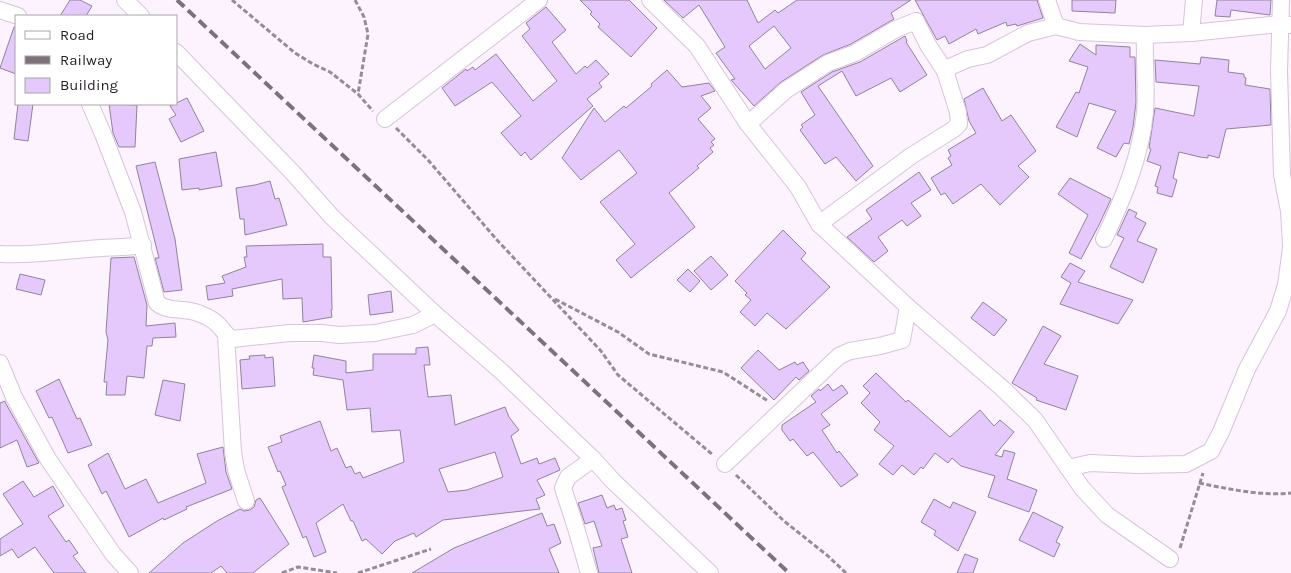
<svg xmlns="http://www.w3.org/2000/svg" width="1291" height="573" font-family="Karla,sans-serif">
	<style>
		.building { fill: #e5c9fc; stroke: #91829d; fill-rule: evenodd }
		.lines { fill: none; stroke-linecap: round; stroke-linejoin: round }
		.minor-casing { stroke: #d8c2dc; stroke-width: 18 }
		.path { stroke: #948c96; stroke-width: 3; stroke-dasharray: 5 2.5; stroke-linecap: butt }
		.minor { stroke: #fff; stroke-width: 16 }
		.rail { stroke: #7b727c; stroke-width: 4; stroke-dasharray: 10 5; stroke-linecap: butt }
	</style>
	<rect width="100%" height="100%" fill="#fcf3fe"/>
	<g class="building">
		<polygon points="70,0 80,0 92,6 86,16 60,16"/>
		<polygon points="580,0 629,0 657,28 631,57 598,27 600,24 590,14 592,12"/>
		<path d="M664 0H747L758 23 775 10 778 13 797 0H911L891 13 894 19 851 44 823 55 781 82 754 106 732 81 731 80 735 79 716 53 725 47 699 5 683 18ZM774 26 791 48 765 69 749 46Z"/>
		<polygon points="915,0 1037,0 1043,18 1017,26 1016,24 1007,26 1006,22 978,34 976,29 949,44 945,36 937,40"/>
		<polygon points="1072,0 1116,0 1115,13 1072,11"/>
		<polygon points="1217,0 1271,0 1270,15 1231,10 1230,17 1215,16"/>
		<polygon points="546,7 566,30 552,42 576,74 585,66 587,68 596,60 609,74 599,83 602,87 587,99 593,106 531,160 525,152 521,156 501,133 521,116 492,82 455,106 442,88 466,69 467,71 473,67 475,70 496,54 533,101 557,81 522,36 530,29 526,23"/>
		<polygon points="14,27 16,27 16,74 0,68"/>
		<polygon points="905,36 907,41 906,42 927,75 900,92 891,78 856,96 842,71 818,86 873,166 856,181 836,157 825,164 800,130 803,127 801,125 815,115 801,92 832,72 860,62"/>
		<polygon points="1080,44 1096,55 1096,45 1130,47 1130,57 1135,57 1136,102 1133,127 1129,144 1124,143 1116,157 1097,148 1116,111 1089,103 1077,137 1056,127 1076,92 1079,93 1088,67 1069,61"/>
		<polygon points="1201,57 1229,60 1228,72 1244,74 1244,77 1246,78 1245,85 1270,89 1271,125 1226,129 1219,158 1208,155 1208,158 1200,157 1179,152 1173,178 1177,180 1172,197 1157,193 1158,187 1155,186 1161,166 1147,161 1151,149 1149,148 1155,108 1194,116 1199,86 1156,82 1155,60 1200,64"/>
		<polygon points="667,70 682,87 709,83 715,91 701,96 711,108 698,119 715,139 711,142 714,145 710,148 713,152 697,166 699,168 669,193 695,227 631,278 616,260 635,244 600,202 637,173 619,150 581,180 562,158 594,108 605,122 624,106 626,108 652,86 651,84"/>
		<polygon points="983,88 1002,121 1011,115 1036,151 1018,166 1029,177 1000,205 981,184 953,204 945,193 941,195 931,178 952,165 948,158 951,156 948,150 976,133 969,121 964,99"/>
		<polygon points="187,98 204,131 181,142 169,119 176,115 170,106"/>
		<polygon points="18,104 33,104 28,141 14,139"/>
		<polygon points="109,104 137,105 135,147 119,147 113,133"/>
		<polygon points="216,152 222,186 199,190 199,188 182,190 179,159"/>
		<polygon points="155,162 175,239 182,290 164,292 155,258 159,258 136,166"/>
		<polygon points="919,172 931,190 911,203 921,216 907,226 902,220 878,237 888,251 874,262 847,237 872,219 866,210"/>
		<polygon points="1070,178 1111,199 1099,225 1081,259 1069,253 1088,215 1058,194"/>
		<polygon points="270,181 275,199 279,198 287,225 245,235 244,219 240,219 236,188 255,185"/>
		<polygon points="1129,209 1137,213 1135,217 1146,223 1137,241 1157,249 1143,283 1110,267 1124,238 1117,235"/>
		<polygon points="783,230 806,253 801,259 830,287 786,329 767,313 755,326 740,312 751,300 745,295 747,293 735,281"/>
		<polygon points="323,244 323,257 331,257 332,310 331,310 332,317 303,322 302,298 283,299 282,279 232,289 233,296 208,300 206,286 225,283 222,276 246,267 244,257 247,257 246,246"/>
		<polygon points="711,256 728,275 711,290 694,271"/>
		<polygon points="134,257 147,305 146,326 175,323 176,337 153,338 152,346 147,346 144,378 127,376 125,395 106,395 107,382 104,382 108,340 106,332 111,258"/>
		<polygon points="1070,263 1085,271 1078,282 1133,300 1118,324 1060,304 1071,283 1061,277"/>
		<polygon points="688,269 700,281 690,292 677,280"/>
		<polygon points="20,274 45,280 41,295 16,289"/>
		<polygon points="391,291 393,312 370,315 368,295"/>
		<polygon points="983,302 1007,320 994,336 971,318"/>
		<polygon points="1043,326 1061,336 1044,364 1078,376 1066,410 1036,400 1037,398 1012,383"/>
		<path d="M428 347 430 365H424L428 397 451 395 455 425 505 407 509 417 519 430 511 436 521 464 537 458 539 464 555 458 560 470 537 480 545 495 536 499 540 509 443 520 416 537 414 533 395 541 382 554 366 539 362 541 353 521H351L343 504 316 523 326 552 314 557 306 536 303 538 282 487 286 485 280 471 278 472 268 447 282 442 280 436 320 421 331 451 337 448 346 468 351 466 355 474 360 472 363 478 404 462 400 430 372 432 370 408 347 410 343 380 313 375 314 368H312L314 355 346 361V373L373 370V354H416V348ZM495 452 503 477 467 490 448 492 439 469Z"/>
		<polygon points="758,350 779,370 795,362 797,365 803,362 809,371 799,380 796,377 774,400 741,368"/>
		<polygon points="265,355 265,358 273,357 275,386 242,389 240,360 250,359 249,356"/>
		<polygon points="876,373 906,402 908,400 950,437 980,410 994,426 1000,420 1014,432 995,455 1002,457 1004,450 1015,453 1007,479 1037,490 1029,512 988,497 995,476 961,466 952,458 948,463 935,453 923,469 921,467 914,475 902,465 893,475 879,464 894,446 874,430 880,422 861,403 870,393 863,386"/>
		<polygon points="59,379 77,419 80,418 92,445 68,453 52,417 49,418 36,391"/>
		<polygon points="163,380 185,384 180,421 155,415"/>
		<polygon points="828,384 833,391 842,385 848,393 821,414 830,425 822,430 837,453 839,451 858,475 841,487 813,452 807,456 793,439 790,441 782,430 782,425 816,402 811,396 819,389 820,391"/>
		<polygon points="5,401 5,402 39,463 27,467 17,440 0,448 0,403"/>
		<polygon points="223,447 226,472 232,489 186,507 187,509 164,520 163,518 129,537 106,491 102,494 88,465 108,453 125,489 146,479 158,503 206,483 197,454"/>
		<polygon points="23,481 34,497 53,486 64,506 48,516 66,542 69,540 78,553 73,556 86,573 54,573 35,547 18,558 12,549 0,556 0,539 23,524 3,494"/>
		<polygon points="602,495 607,508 614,505 616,510 622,508 626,520 623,521 628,537 621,539 632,573 599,573 593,548 602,546 594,521 585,524 578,503"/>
		<polygon points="260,498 289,544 253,573 227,573 221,566 211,573 149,573 183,543 217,521 240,509 244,511 250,510 254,507 256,500"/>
		<polygon points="934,499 950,508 953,502 976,512 958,551 934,535 936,531 921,522"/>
		<polygon points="1033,512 1063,527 1056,542 1060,544 1054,557 1019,540"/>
		<polygon points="542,513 547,526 554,524 561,543 549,549 559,573 412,573 454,548"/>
		<polygon points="965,554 978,559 973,573 957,573"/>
	</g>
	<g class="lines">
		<defs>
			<g id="minor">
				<polyline points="125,0 141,16"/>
				<polyline points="650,0 697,46 748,124 798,187 819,224 908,307 1002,388 1035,420 1082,488 1107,515 1170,559"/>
				<polyline points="1047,0 1056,26"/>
				<polyline points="1281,0 1279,71 1282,175 1289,211 1291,245"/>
				<polyline points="0,10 18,16"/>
				<polyline points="1191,33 1194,0"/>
				<polyline points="176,52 293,173 332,217 435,314 501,371 593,459 613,481 710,573"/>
				<path d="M90 104 103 134 133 212 157 303C170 313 183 307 198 313 203 315 211 318 215 322 222 327 224 334 232 339L290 333H322L339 335 375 333 413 325 435 314"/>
				<polyline points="385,119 539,0"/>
				<polyline points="748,124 786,90 828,63 855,53 896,29 916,21 928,45 945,71 952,66 968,59 987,55 1028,33 1056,26 1079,32 1145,35 1191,33 1280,24 1291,25"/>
				<polyline points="819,224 911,156 954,129 959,124 958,112 945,71"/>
				<path d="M1104 239C1123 199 1141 156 1145 112 1147 86 1144 60 1145 35"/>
				<path d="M0 254C30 256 59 251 89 249 107 247 124 248 143 245"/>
				<polyline points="226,335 233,452 236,470 246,501"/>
				<polyline points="0,363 14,397 48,459 113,554 130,573"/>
				<polyline points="725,464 839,356 850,351 880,346 902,340 908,307"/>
				<polyline points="1068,468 1090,463 1137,465 1186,464 1211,451 1221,432 1247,369 1278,311 1286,285 1291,248"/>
				<polyline points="589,573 576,528 563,488 568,477 593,459"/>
			</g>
		</defs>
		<use href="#minor" class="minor-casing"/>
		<g class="path">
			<polyline points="232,0 295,53 313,64 330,72 358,94 373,111"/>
			<polyline points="355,0 364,17 368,34 358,94"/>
			<polyline points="396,128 428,160 497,240 601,351 618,375 713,455"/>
			<polyline points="555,299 618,332 649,354 723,372 768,401"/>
			<polyline points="736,475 784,521 828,556 846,573"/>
			<path d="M1199 483C1229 489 1260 496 1291 493"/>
			<polyline points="1180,548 1203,473"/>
			<polyline points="282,573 298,567 337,573"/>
			<polyline points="358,573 431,549"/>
		</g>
		<use href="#minor" class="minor"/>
		<polyline class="rail" points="177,0 789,573"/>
	</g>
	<rect x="15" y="15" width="162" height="90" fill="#ffffff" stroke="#a8a5a8"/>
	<rect x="25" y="31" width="25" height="8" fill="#ffffff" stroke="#a8a5a8"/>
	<text x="60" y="40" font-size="15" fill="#251d26">Road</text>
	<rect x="25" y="56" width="25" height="8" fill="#7b727c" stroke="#a8a5a8"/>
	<text x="60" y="65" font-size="15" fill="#251d26">Railway</text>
	<rect x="25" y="78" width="25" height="15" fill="#e5c9fc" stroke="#a8a5a8"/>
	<text x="60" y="90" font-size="15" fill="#251d26">Building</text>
</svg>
